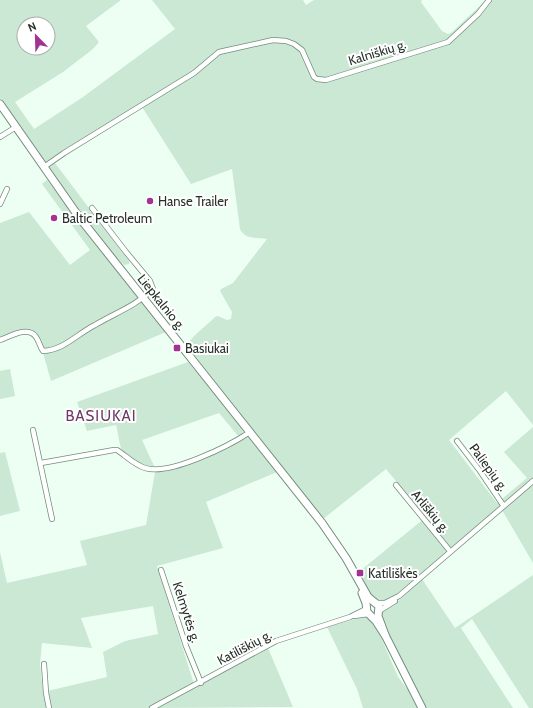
<svg xmlns="http://www.w3.org/2000/svg" width="533" height="708" font-family="Cabin,sans-serif">
	<style>
		.green { fill: #cae8d3; fill-rule: evenodd }
		.lines { fill: none; stroke-linecap: round; stroke-linejoin: round }
		.minor-casing { stroke: #738d7b; stroke-width: 6 }
		.trunk-casing { stroke: #738d7b; stroke-width: 9 }
		.minor { stroke: #fff; stroke-width: 4.5 }
		.trunk { stroke: #fff; stroke-width: 7 }
		.poi-dot { fill: #a23392; stroke: #fff; stroke-width: 1.5 }
		.labels { text-anchor: middle; stroke-width: 4; stroke-linejoin: round; paint-order: stroke }
		.street-label { font-size: 13px; fill: #27322a; stroke: #fff }
		.poi-label { font-size: 13px; fill: #27322a; stroke: #fff; text-anchor: start }
		.quarter-label { font-size: 15px; letter-spacing: 1px; fill: #6e3764; stroke: #fff }
	</style>
	<rect width="100%" height="100%" fill="#edfff2"/>
	<g class="green">
		<path d="M0 0H121L86 26 99 42 93 49 63 72 15 102 34 129 83 97 175 29 152 0H303L306 5 314 0H422L421 2 442 31 448 34 451 33 486 0H533V425L506 391 449 440 497 503 527 478 504 452 533 427V478L392 598C369 611 368 586 360 571L426 517 386 469 323 519 187 345C193 335 206 326 215 317L218 316 227 320 231 319 232 312 220 291 221 289 233 283 267 239C257 237 245 240 240 229L232 169 191 184 142 107 55 163 129 261V264L124 265 112 253 82 214 0 98ZM24 24H48V48H24Z"/>
		<path d="M47 180 90 237 166 332 51 381 38 335C29 325 10 334 0 337V223L29 212 70 265 90 250 42 184Z"/>
		<path d="M188 362 241 426 243 432 239 437 219 413 142 440 155 468C146 466 127 459 122 450 119 445 118 431 116 425L87 431 77 402Z"/>
		<polygon points="10,369 15,396 0,399 0,371"/>
		<path d="M248 437 252 439 277 472 206 502 223 548 157 566 194 684 149 708H0V552L7 583 87 565 80 541 146 525 155 472 188 464 223 449ZM153 606 158 634 125 641 103 652 107 677 43 692 40 664 42 643 92 648 81 618Z"/>
		<polygon points="5,452 20,511 0,516 0,453"/>
		<polygon points="533,485 533,563 502,510"/>
		<polygon points="533,575 533,708 529,708 472,619 461,628 513,708 426,708 381,618 381,613 384,610 393,606 422,579 455,628"/>
		<polygon points="366,616 374,621 398,677 408,690 417,708 363,708 357,689 327,627"/>
		<polygon points="268,648 293,707 157,708"/>
	</g>
	<g class="lines">
		<defs>
			<g id="minor">
				<polyline points="0,137 16,127"/>
				<polyline points="44,167 64,153 194,73 219,52 273,40 286,41 294,44 302,50 314,77 317,79 326,80 448,42 478,14 489,0"/>
				<polyline points="0,204 7,189"/>
				<path d="M0 340C9 337 28 325 36 337 39 341 40 347 43 351 64 350 77 334 95 325 115 313 136 306 153 289L150 281 126 252 92 208"/>
				<polyline points="33,430 52,519"/>
				<polyline points="457,441 480,471 503,505"/>
				<path d="M41 463 114 450H117C126 456 135 465 145 468 169 476 229 446 250 432"/>
				<polyline points="396,485 450,551"/>
				<polyline points="161,570 186,646 201,683"/>
				<polyline points="377,603 385,603 399,596 533,481"/>
				<polyline points="379,611 395,601"/>
				<polyline points="354,616 368,614"/>
				<polyline points="44,664 46,693 49,708"/>
				<polyline points="152,708 276,641 350,617 366,609"/>
			</g>
			<g id="trunk">
				<polyline points="0,104 79,217 322,523 346,558 368,597 379,606 378,616 385,635"/>
				<polyline points="362,593 366,603 367,612 376,621 385,635 422,708"/>
			</g>
		</defs>
		<use href="#minor" class="minor-casing"/>
		<use href="#trunk" class="trunk-casing"/>
		<use href="#minor" class="minor"/>
		<use href="#trunk" class="trunk"/>
	</g>
	<g class="poi-dot">
		<circle cx="150" cy="201" r="4"/>
		<circle cx="54" cy="218" r="4"/>
		<rect x="173" y="344" width="8" height="8" rx="2"/>
		<rect x="356" y="569" width="8" height="8" rx="2"/>
	</g>
	<g class="labels">
		<g class="street-label">
			<text transform="translate(377 52) rotate(-17)" y="5">Kalniškių g.</text>
			<text transform="translate(162 302) rotate(51)" y="5">Liepkalnio g.</text>
			<text transform="translate(489 467) rotate(54)" y="5">Paliepių g.</text>
			<text transform="translate(431 511) rotate(50)" y="5">Arliškių g.</text>
			<text transform="translate(187 612) rotate(72)" y="5">Kelmytės g.</text>
			<text transform="translate(244 647) rotate(-28)" y="5">Katiliškių g.</text>
		</g>
		<g class="poi-label">
			<text x="158" y="206">Hanse Trailer</text>
			<text x="62" y="223">Baltic Petroleum</text>
			<text x="185" y="353">Basiukai</text>
			<text x="368" y="578">Katiliškės</text>
		</g>
		<g class="quarter-label">
			<text x="101" y="421">BASIUKAI</text>
		</g>
	</g>
	<g transform="translate(36 36) rotate(337)"><circle r="19" fill="#ffffff" stroke="#a9adaa"/>
	<path d="M0-3L7 15L0 10L-7 15Z" fill="#a23392"/>
	<text y="-6" font-size="11" font-weight="bold" text-anchor="middle" fill="#27322a">N</text>
	</g>
</svg>
